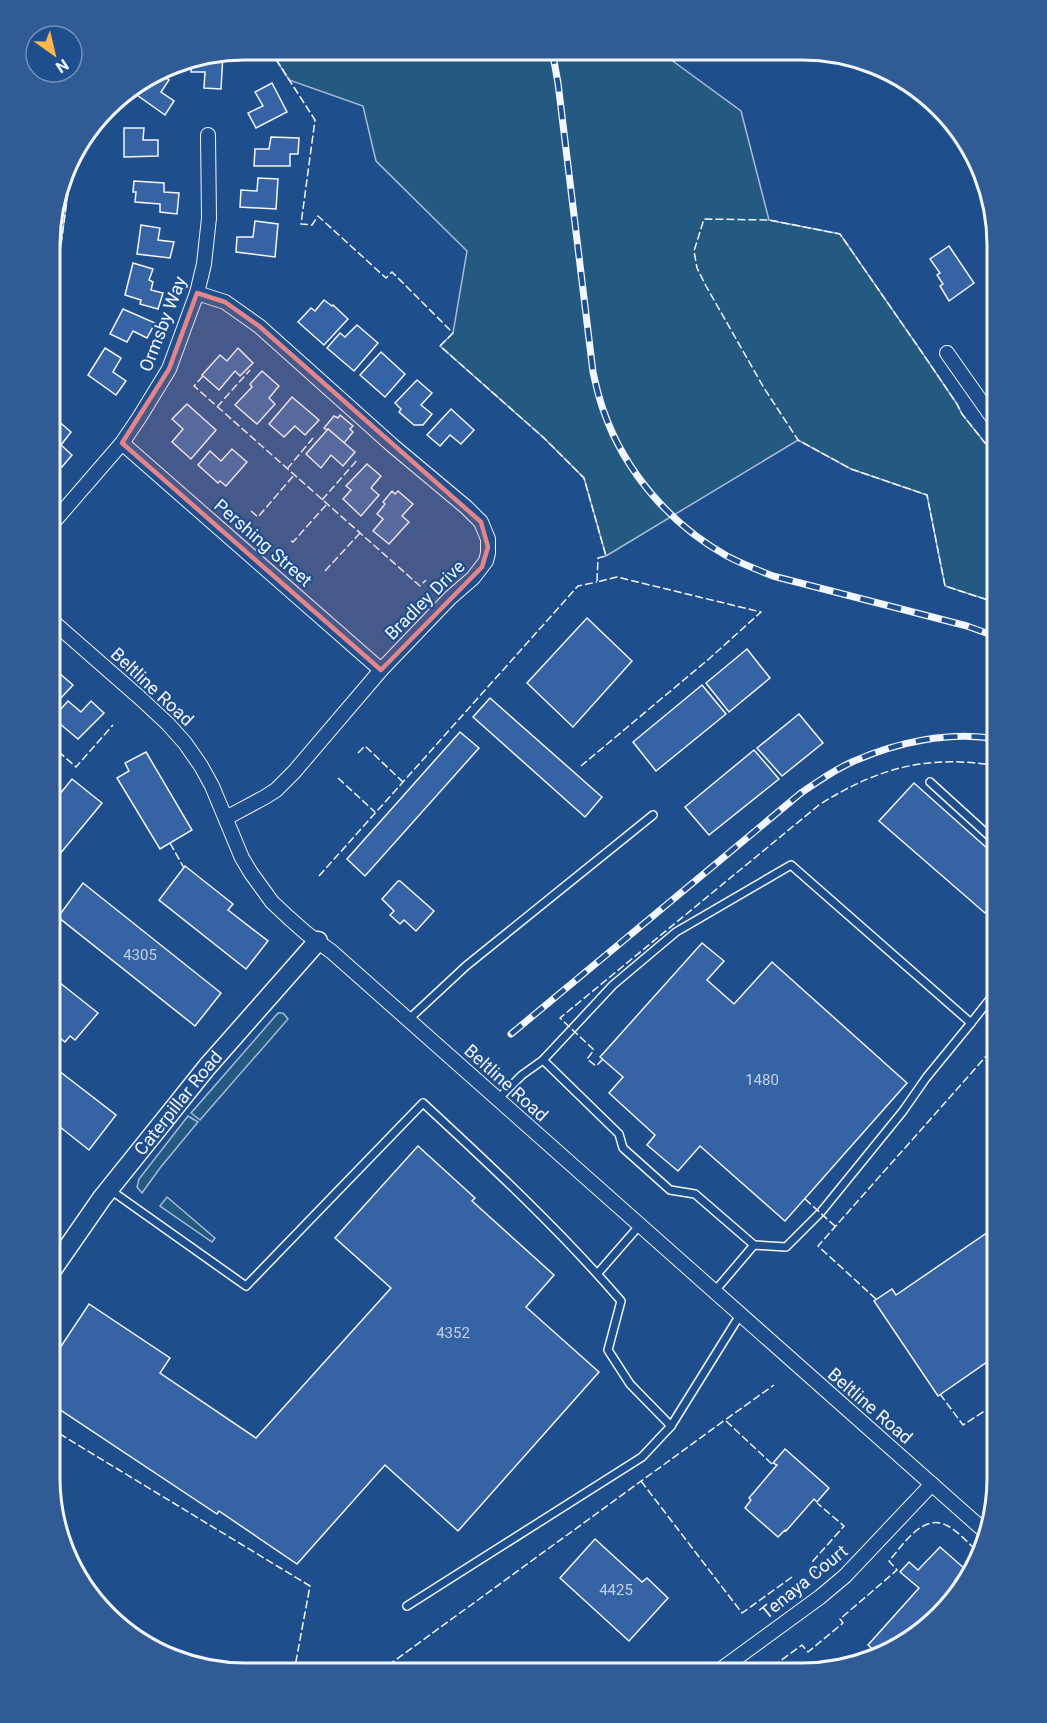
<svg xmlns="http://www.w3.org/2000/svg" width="1047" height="1723" font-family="Roboto,sans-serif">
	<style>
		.green { fill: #245a82; stroke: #a8bbd7; stroke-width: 1.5 }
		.building { fill: #3563a3; stroke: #f2f6ff; stroke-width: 1.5 }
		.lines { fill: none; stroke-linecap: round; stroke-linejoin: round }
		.service-casing { stroke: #f2f6ff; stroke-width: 10 }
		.minor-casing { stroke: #f2f6ff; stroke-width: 16 }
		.tertiary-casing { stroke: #f2f6ff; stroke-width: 21 }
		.service { stroke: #1f4e8c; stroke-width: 7 }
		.minor { stroke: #1f4e8c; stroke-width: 14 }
		.tertiary { stroke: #1f4e8c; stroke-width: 18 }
		.rail-casing { stroke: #f2f6ff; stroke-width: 7 }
		.rail { stroke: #1f4e8c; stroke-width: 4.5; stroke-dasharray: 14; stroke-linecap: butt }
		.fence { stroke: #f2f6ff; stroke-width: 1.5; stroke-dasharray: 8 3; stroke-linecap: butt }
		.marked { fill: #e38589; fill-opacity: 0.2; stroke: #e38589; stroke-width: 4.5; stroke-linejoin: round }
		.labels { text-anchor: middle; stroke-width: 4.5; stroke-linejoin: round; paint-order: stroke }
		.number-label { font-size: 15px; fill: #c3d1e8 }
		.street-label { font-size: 18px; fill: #f2f6ff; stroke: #1f4e8c }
		.rim { fill: none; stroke: #f2f6ff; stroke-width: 3 }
	</style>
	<rect width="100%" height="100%" fill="#1f4e8c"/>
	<g class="green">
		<polygon points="270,50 659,51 741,111 769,220 840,234 921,351 957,404 962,414 997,458 997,603 945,586 927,495 851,469 798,440 606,556 584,478 544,438 440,346 453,333 467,251 376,161 363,106 289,80"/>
		<polygon points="73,155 57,274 51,287 51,220 70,158"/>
		<polygon points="278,1013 283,1013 288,1019 200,1120 191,1113"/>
		<polygon points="188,1116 198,1122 160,1168 142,1193 137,1187 139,1179"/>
		<polygon points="167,1197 215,1238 212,1242 160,1206"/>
	</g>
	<g class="building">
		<polygon points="223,54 221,89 204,88 205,72 191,72 192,60"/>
		<polygon points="159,72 169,80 161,92 174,101 165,115 130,90"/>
		<polygon points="272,83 287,112 256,128 248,113 263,106 255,92"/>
		<polygon points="124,128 144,128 143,140 158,140 158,156 124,157"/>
		<polygon points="271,137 299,138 298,154 290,154 290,166 254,166 255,149 269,149"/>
		<polygon points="258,178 278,179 276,209 240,207 241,190 257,191"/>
		<polygon points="134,181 164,183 164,192 179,193 177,214 160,212 160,204 135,202 136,192 133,192"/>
		<polygon points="255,221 278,224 275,257 236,252 237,237 253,237"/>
		<polygon points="141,225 160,228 158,240 174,242 170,258 137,254"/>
		<polygon points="949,246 974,283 949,301 940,286 943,284 937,275 940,273 930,259"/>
		<polygon points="133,263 153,269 149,280 153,282 151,290 163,293 158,309 140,304 141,300 125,295"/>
		<polygon points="324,300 332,306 333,305 348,319 324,345 298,322 311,308 315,311"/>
		<polygon points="123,309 155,323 147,338 133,331 127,342 110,334"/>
		<polygon points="357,325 378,343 354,371 327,348 340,333 345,337"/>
		<polygon points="105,348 121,358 113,372 126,381 116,395 88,375"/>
		<polygon points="238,348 253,363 240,376 235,371 219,390 202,375 220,355 227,361"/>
		<polygon points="381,352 405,374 385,397 360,375"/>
		<polygon points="262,371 279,386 269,398 275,404 257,424 235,405 252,387 250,384"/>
		<polygon points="417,380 432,393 421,405 432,414 423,425 414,425 399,412 401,409 395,403"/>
		<polygon points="292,397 319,420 305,435 295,426 284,437 269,424"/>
		<polygon points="187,404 216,430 191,459 172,442 183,429 172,419"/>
		<polygon points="451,409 474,430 461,444 450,435 440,446 427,435"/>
		<polygon points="340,415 353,426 350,429 353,432 344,443 328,429 327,430 324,428 334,416 338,418"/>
		<polygon points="56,419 71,432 61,445 72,455 62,467 51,457 51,425"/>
		<polygon points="328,429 355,452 343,466 331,455 321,468 306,454"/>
		<polygon points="232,449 247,462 226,486 220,481 218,483 198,465 210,451 221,461"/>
		<polygon points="367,464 381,476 371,488 379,495 361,516 343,499 351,490 346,486"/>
		<polygon points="392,491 395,494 398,491 413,504 402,516 409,522 389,544 373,531 383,519 377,514 385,504 383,502"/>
		<polygon points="587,618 632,661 573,727 527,683"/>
		<polygon points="747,649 770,678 729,712 706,683"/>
		<polygon points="59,673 73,685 60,699 59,697 51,706 51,683"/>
		<polygon points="702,685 726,714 656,771 633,742"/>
		<polygon points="490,698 602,797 585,817 473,717"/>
		<polygon points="68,701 81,712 91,701 104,713 78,739 53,718"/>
		<polygon points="799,714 823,743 782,776 757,748"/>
		<polygon points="460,732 479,748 365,876 347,859"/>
		<polygon points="754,750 779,779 709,835 685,807"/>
		<polygon points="146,752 192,830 160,849 117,778 129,771 125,763"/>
		<polygon points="72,779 102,803 50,866 50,806"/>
		<polygon points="914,783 997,857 997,899 985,913 879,821"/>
		<polygon points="185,866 233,904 228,910 268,941 246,969 159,900"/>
		<polygon points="398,881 400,881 434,911 416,931 404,920 400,924 390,915 394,911 382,899"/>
		<polygon points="83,883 221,993 195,1026 58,917"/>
		<polygon points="702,943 724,961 707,980 734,1004 772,962 907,1083 785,1221 700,1146 678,1171 647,1145 655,1135 609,1093 623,1077 600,1057"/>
		<polygon points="50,975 98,1013 75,1040 70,1036 65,1042 50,1030"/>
		<polygon points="50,1064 116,1115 89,1150 50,1119"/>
		<polygon points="418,1146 475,1198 472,1201 554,1275 526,1307 599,1372 458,1531 385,1465 297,1564 219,1511 217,1514 50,1403 50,1363 89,1304 170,1358 160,1373 256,1438 391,1288 335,1238"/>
		<polygon points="997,1226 997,1355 938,1396 874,1301 892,1289 896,1295"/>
		<polygon points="785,1449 829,1488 817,1502 814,1499 786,1531 785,1530 778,1537 745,1508 751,1500 749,1498 777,1465 773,1463"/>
		<polygon points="595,1539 642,1582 647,1578 668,1598 629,1641 560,1578"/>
		<polygon points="940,1547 965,1569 955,1580 962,1587 957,1597 880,1656 868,1645 919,1588 900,1572 909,1562 918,1570"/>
	</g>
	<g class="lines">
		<defs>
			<g id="service">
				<polyline points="930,782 997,843"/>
				<polyline points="408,1020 466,966 653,815"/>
				<polyline points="971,1023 997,990"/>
				<polyline points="543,1060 613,985 676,932 791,865 971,1023 926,1078 903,1111 821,1212 786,1247 754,1245"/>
				<polyline points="498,1099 522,1075 543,1060 619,1134 623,1148 670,1190 695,1194 754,1245 714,1292"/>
				<path d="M109 1189 246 1286 423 1103C491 1166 560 1230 621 1301L608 1350 630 1384 671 1426"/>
				<polyline points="598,1273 639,1226"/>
				<polyline points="407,1606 642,1457 671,1426 740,1315"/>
			</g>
			<g id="minor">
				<polyline points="197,293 225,302 259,326 393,446 466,507 481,522 488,539 488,553 486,561 473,578 450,598 381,670 294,772 276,790 265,797 226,818"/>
				<polyline points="947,353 997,424"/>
				<polyline points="122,443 381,670"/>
				<polyline points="51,525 122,443 139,418 169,369 197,293 204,264 209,218 208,135"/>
				<polyline points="51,620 139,697 168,724 185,743 201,766 212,786 242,858 251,873 272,902 288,917 306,933 332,952 988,1534"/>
				<polyline points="716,1673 820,1597 845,1576 932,1484"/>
			</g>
			<g id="tertiary">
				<path id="s1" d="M50 1273 102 1198 155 1132 207 1067 318 941"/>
			</g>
		</defs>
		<use href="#service" class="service-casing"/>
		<use href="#minor" class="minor-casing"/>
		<use href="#tertiary" class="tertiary-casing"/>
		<use href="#service" class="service"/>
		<use href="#minor" class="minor"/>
		<use href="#tertiary" class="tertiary"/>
		<defs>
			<g id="rail">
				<path d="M552 50 558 83 593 372C596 385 599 399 604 412 625 472 671 525 727 556 742 564 758 570 773 576L967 626 997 637"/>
				<path d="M511 1034 801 793C817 782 834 770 852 762 897 742 949 731 997 739"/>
				<polyline points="992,1364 997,1361"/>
			</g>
		</defs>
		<use href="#rail" class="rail-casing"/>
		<use href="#rail" class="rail"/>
		<g class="fence">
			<polyline points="270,50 315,120 301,224 312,225 318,216 386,278 392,272 453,333 440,346 544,438 584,478 606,556 598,558 597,582 617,577 761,612 710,658 581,766"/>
			<polyline points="51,287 57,274 73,155"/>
			<polyline points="203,376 194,386 420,586 426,580"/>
			<polyline points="217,407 250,370"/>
			<polyline points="287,469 313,438"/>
			<polyline points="322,500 358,459"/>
			<polyline points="251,511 258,517 294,475"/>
			<polyline points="291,541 293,542 327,504"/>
			<polyline points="325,571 360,533"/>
			<polyline points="997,603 945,586 927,495 851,469 798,440 764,388 706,286 697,268 694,251 704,219 769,220 840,234 921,351 957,404 962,414 997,458"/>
			<polyline points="50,744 76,767 113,725"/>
			<polyline points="358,753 365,746 403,782"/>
			<polyline points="338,778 375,812"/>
			<polyline points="170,843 184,868"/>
			<polyline points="319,876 578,586 597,582"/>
			<path d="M603 1059 596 1066 587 1059 594 1050 560 1018 819 805C877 768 928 754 997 766"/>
			<polyline points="805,1199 836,1227"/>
			<polyline points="876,1299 818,1246 997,1044"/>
			<polyline points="940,1394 963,1425 997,1403"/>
			<polyline points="50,1428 310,1586 294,1672"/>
			<polyline points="772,1464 725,1420 774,1385"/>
			<polyline points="641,1481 742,1613 792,1577"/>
			<polyline points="815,1572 812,1566 813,1561 844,1526 817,1503"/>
			<polyline points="379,1672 725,1420"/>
			<path d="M764 1673 802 1645 808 1652 843 1623 840 1619 897 1570 889 1561C903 1545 923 1512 948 1526 960 1533 970 1545 980 1554"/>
		</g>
	</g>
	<path class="marked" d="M197 293 225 302 259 326 481 522 488 547 482 567 381 670 122 443 169 369Z"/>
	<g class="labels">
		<g class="number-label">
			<text x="140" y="960">4305</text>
			<text x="762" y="1085">1480</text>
			<text x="453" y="1338">4352</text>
			<text x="616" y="1595">4425</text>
		</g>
		<g class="street-label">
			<text transform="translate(163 324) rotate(-69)" y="6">Ormsby Way</text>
			<text transform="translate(263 543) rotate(41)" y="6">Pershing Street</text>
			<text transform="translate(425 600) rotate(-45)" y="6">Bradley Drive</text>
			<text transform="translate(152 687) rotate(43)" y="6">Beltline Road</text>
			<text transform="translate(506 1083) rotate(42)" y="6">Beltline Road</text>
			<text dy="6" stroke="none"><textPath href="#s1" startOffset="213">Caterpillar Road</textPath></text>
			<text transform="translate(870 1406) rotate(41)" y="6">Beltline Road</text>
			<text transform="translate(804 1582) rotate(-39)" y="6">Tenaya Court</text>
		</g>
	</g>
	<path d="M0 0H1047V1723H0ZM245 60H802A185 185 0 0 1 987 245V1478A185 185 0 0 1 802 1663H245A185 185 0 0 1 60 1478V245A185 185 0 0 1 245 60Z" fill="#305b95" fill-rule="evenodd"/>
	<path class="rim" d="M245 60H802A185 185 0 0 1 987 245V1478A185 185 0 0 1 802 1663H245A185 185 0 0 1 60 1478V245A185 185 0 0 1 245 60Z"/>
	<g transform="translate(54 54) rotate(146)"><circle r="28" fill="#1f4e8c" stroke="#7391ba" stroke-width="1.5"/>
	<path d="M0-4.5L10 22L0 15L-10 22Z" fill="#ffb74d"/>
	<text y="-9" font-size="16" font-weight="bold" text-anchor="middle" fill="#f2f6ff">N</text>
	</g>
</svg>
